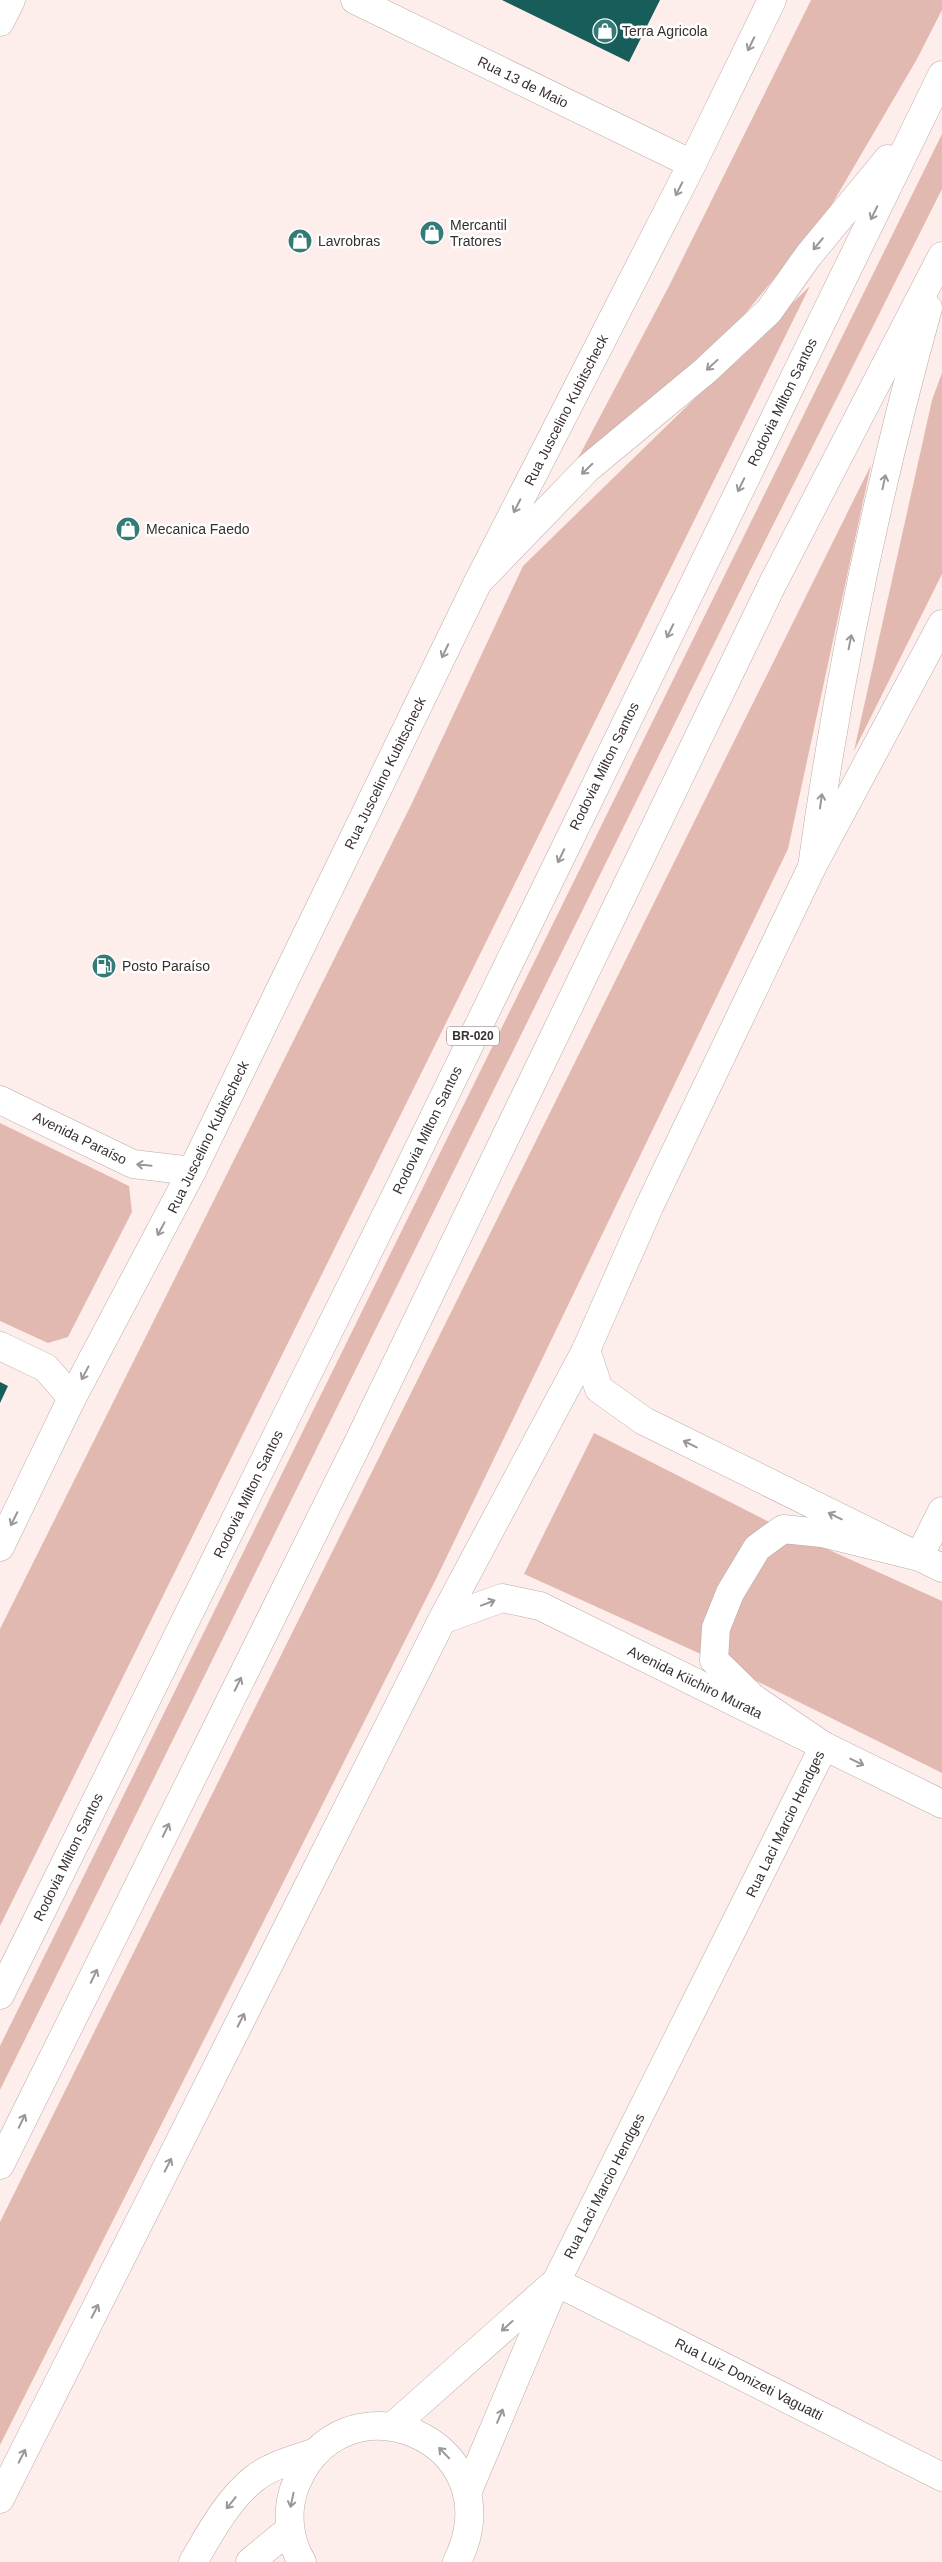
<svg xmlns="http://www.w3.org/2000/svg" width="942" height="2562" font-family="Helvetica,sans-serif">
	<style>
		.green { fill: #e2b9b1 }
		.building { fill: #175e5a }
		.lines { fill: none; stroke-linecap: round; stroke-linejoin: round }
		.minor-casing { stroke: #b9aca9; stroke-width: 29 }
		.tertiary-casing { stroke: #b9aca9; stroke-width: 29 }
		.secondary-casing { stroke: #b9aca9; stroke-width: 29 }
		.trunk-casing { stroke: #b9aca9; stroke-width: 29 }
		.minor { stroke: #fff; stroke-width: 28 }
		.tertiary { stroke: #fff; stroke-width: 28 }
		.secondary { stroke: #fff; stroke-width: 28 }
		.trunk { stroke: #fff; stroke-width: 28 }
		.oneway { stroke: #9a9897 }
		.labels { text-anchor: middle; stroke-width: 5; stroke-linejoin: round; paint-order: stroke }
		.shield { fill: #fff; stroke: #726e6d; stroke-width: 1 }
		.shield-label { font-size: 12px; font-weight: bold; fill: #36302f }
		.poi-label { font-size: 14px; fill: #36302f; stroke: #fff; text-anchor: start }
		.street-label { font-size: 14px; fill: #36302f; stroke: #fff }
	</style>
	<rect width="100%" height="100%" fill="#fdeeeb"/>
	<g class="green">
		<polygon points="811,0 942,0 942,10 917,59 824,218 726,337 577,460 668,288"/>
		<polygon points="942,134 942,189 751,569 0,2090 0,2046"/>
		<polygon points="810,286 0,1926 0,1629 412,803 523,566"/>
		<polygon points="942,373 942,574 854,751 932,400"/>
		<polygon points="871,465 788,849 437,1577 0,2445 0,2222"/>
		<polygon points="0,1123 129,1186 132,1212 68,1337 48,1343 0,1321"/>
		<polygon points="594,1433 783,1529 942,1601 942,1773 714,1660 524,1574"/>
	</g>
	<g class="building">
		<polygon points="502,0 660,0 629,62"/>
		<polygon points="0,1382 8,1386 0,1403"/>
	</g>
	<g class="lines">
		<defs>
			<g id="minor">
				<polyline points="355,0 692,164"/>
				<polyline points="0,22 11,0"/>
				<polyline points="556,2282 942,2477"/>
				<polyline points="393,2426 551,2286"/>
				<polyline points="467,2493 556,2282 824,1746 753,1698 714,1660 716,1628 730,1593 757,1548 783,1529 822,1533 919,1557 942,1511"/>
				<path d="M193 2562C210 2533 228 2499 255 2478 272 2465 296 2459 316 2452"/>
				<polyline points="250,2562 290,2529"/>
				<path d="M302 2562C289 2541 286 2513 294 2489 339 2367 517 2439 457 2562"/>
			</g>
			<g id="tertiary">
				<polyline points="0,1100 133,1164 192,1171"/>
				<polyline points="0,1346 46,1368 72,1398"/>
			</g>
			<g id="secondary">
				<polyline points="586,1350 599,1389 644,1421 942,1568"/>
				<polyline points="0,1547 72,1398 192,1171 478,582 692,164 772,0"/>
				<polyline points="442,1620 502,1598 540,1606 942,1804"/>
				<polyline points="0,2499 442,1620 586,1350 649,1207 812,867 942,624"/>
			</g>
			<g id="trunk">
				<polyline points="478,582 588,468 705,371 769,311 808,256 888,159"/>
				<path d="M812 867C838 679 877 491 928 308"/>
				<polyline points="0,1995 400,1187 942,75"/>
				<polyline points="0,2165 358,1443 772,585 942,256"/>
			</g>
		</defs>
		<use href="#minor" class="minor-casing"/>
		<use href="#tertiary" class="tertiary-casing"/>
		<use href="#secondary" class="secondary-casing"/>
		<use href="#trunk" class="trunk-casing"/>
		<use href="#minor" class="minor"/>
		<use href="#tertiary" class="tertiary"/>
		<use href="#secondary" class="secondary"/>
		<use href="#trunk" class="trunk"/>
	</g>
	<defs><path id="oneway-shaft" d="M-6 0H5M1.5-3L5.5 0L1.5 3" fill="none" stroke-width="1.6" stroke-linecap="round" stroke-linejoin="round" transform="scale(1.25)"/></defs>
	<g class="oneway">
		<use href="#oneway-shaft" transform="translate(751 44) rotate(116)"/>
		<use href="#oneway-shaft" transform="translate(679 189) rotate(117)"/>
		<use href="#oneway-shaft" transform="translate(874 213) rotate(116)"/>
		<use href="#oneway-shaft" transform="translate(818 244) rotate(130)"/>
		<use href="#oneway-shaft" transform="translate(712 365) rotate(137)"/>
		<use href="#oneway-shaft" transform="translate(587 469) rotate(136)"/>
		<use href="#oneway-shaft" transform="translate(884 482) rotate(-78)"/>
		<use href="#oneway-shaft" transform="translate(741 485) rotate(116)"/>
		<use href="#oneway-shaft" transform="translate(517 506) rotate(117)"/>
		<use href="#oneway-shaft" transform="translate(670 631) rotate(116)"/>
		<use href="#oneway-shaft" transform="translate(850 642) rotate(-79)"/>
		<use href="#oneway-shaft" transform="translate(445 651) rotate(116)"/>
		<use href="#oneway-shaft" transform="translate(821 801) rotate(-82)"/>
		<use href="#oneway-shaft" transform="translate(561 856) rotate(116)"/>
		<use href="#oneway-shaft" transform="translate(144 1165) rotate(-174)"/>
		<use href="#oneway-shaft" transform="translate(161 1229) rotate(118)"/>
		<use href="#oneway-shaft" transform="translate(85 1373) rotate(118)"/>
		<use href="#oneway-shaft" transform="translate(690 1444) rotate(-154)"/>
		<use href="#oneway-shaft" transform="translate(835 1516) rotate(-154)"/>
		<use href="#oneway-shaft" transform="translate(14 1519) rotate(116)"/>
		<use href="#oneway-shaft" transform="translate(488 1603) rotate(-21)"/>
		<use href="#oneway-shaft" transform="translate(238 1684) rotate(-64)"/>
		<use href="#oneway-shaft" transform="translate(857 1762) rotate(26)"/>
		<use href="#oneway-shaft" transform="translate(166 1830) rotate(-64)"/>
		<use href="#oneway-shaft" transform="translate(94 1976) rotate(-64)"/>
		<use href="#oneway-shaft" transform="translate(241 2020) rotate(-63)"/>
		<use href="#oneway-shaft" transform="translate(22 2121) rotate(-64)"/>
		<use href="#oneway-shaft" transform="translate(168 2165) rotate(-63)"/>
		<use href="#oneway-shaft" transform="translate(95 2311) rotate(-63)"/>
		<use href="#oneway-shaft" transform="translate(507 2326) rotate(138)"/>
		<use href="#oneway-shaft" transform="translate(500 2416) rotate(-67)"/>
		<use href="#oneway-shaft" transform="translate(444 2453) rotate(-134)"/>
		<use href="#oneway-shaft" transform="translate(22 2456) rotate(-63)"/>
		<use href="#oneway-shaft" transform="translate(292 2500) rotate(102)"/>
		<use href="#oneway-shaft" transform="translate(231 2503) rotate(129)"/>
	</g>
	<defs>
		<symbol id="shop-disc" viewBox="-11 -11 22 22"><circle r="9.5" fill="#337b77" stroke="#fff"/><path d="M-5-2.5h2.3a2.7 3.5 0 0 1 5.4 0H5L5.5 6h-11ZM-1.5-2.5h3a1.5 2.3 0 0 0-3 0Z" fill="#fff"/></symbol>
		<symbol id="fuel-disc" viewBox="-11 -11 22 22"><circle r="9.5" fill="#337b77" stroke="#fff"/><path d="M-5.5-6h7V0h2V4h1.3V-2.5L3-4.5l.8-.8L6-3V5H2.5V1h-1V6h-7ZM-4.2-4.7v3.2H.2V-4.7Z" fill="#fff"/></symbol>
	</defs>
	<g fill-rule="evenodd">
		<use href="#shop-disc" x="591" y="17" width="28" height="28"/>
		<use href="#shop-disc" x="418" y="219" width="28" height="28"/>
		<use href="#shop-disc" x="286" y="227" width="28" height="28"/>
		<use href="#shop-disc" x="114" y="515" width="28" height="28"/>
		<use href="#fuel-disc" x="90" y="952" width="28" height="28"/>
	</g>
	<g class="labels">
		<rect class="shield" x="447" y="1026.5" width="52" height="19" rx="4"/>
		<g class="shield-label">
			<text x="473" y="1040">BR-020</text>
		</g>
		<g class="poi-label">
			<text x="622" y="36">Terra Agricola</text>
			<text x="450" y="230">Mercantil<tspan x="450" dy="16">Tratores</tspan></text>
			<text x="318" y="246">Lavrobras</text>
			<text x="146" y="534">Mecanica Faedo</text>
			<text x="122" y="971">Posto Paraíso</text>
		</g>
		<g class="street-label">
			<text transform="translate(523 82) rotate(26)" y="5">Rua 13 de Maio</text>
			<text transform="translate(782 402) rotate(-64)" y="5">Rodovia Milton Santos</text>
			<text transform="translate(566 410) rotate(-63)" y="5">Rua Juscelino Kubitscheck</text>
			<text transform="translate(604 766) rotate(-64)" y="5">Rodovia Milton Santos</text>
			<text transform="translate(385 773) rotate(-64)" y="5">Rua Juscelino Kubitscheck</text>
			<text transform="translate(427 1130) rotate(-64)" y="5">Rodovia Milton Santos</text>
			<text transform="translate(208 1137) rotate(-64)" y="5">Rua Juscelino Kubitscheck</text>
			<text transform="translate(80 1138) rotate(26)" y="5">Avenida Paraíso</text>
			<text transform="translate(248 1494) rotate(-64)" y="5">Rodovia Milton Santos</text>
			<text transform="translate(695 1682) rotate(26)" y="5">Avenida Kiichiro Murata</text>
			<text transform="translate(785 1824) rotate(-64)" y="5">Rua Laci Marcio Hendges</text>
			<text transform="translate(68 1857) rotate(-64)" y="5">Rodovia Milton Santos</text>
			<text transform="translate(604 2186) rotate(-63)" y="5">Rua Laci Marcio Hendges</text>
			<text transform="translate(749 2379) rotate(27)" y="5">Rua Luiz Donizeti Vaguatti</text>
		</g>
	</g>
</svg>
